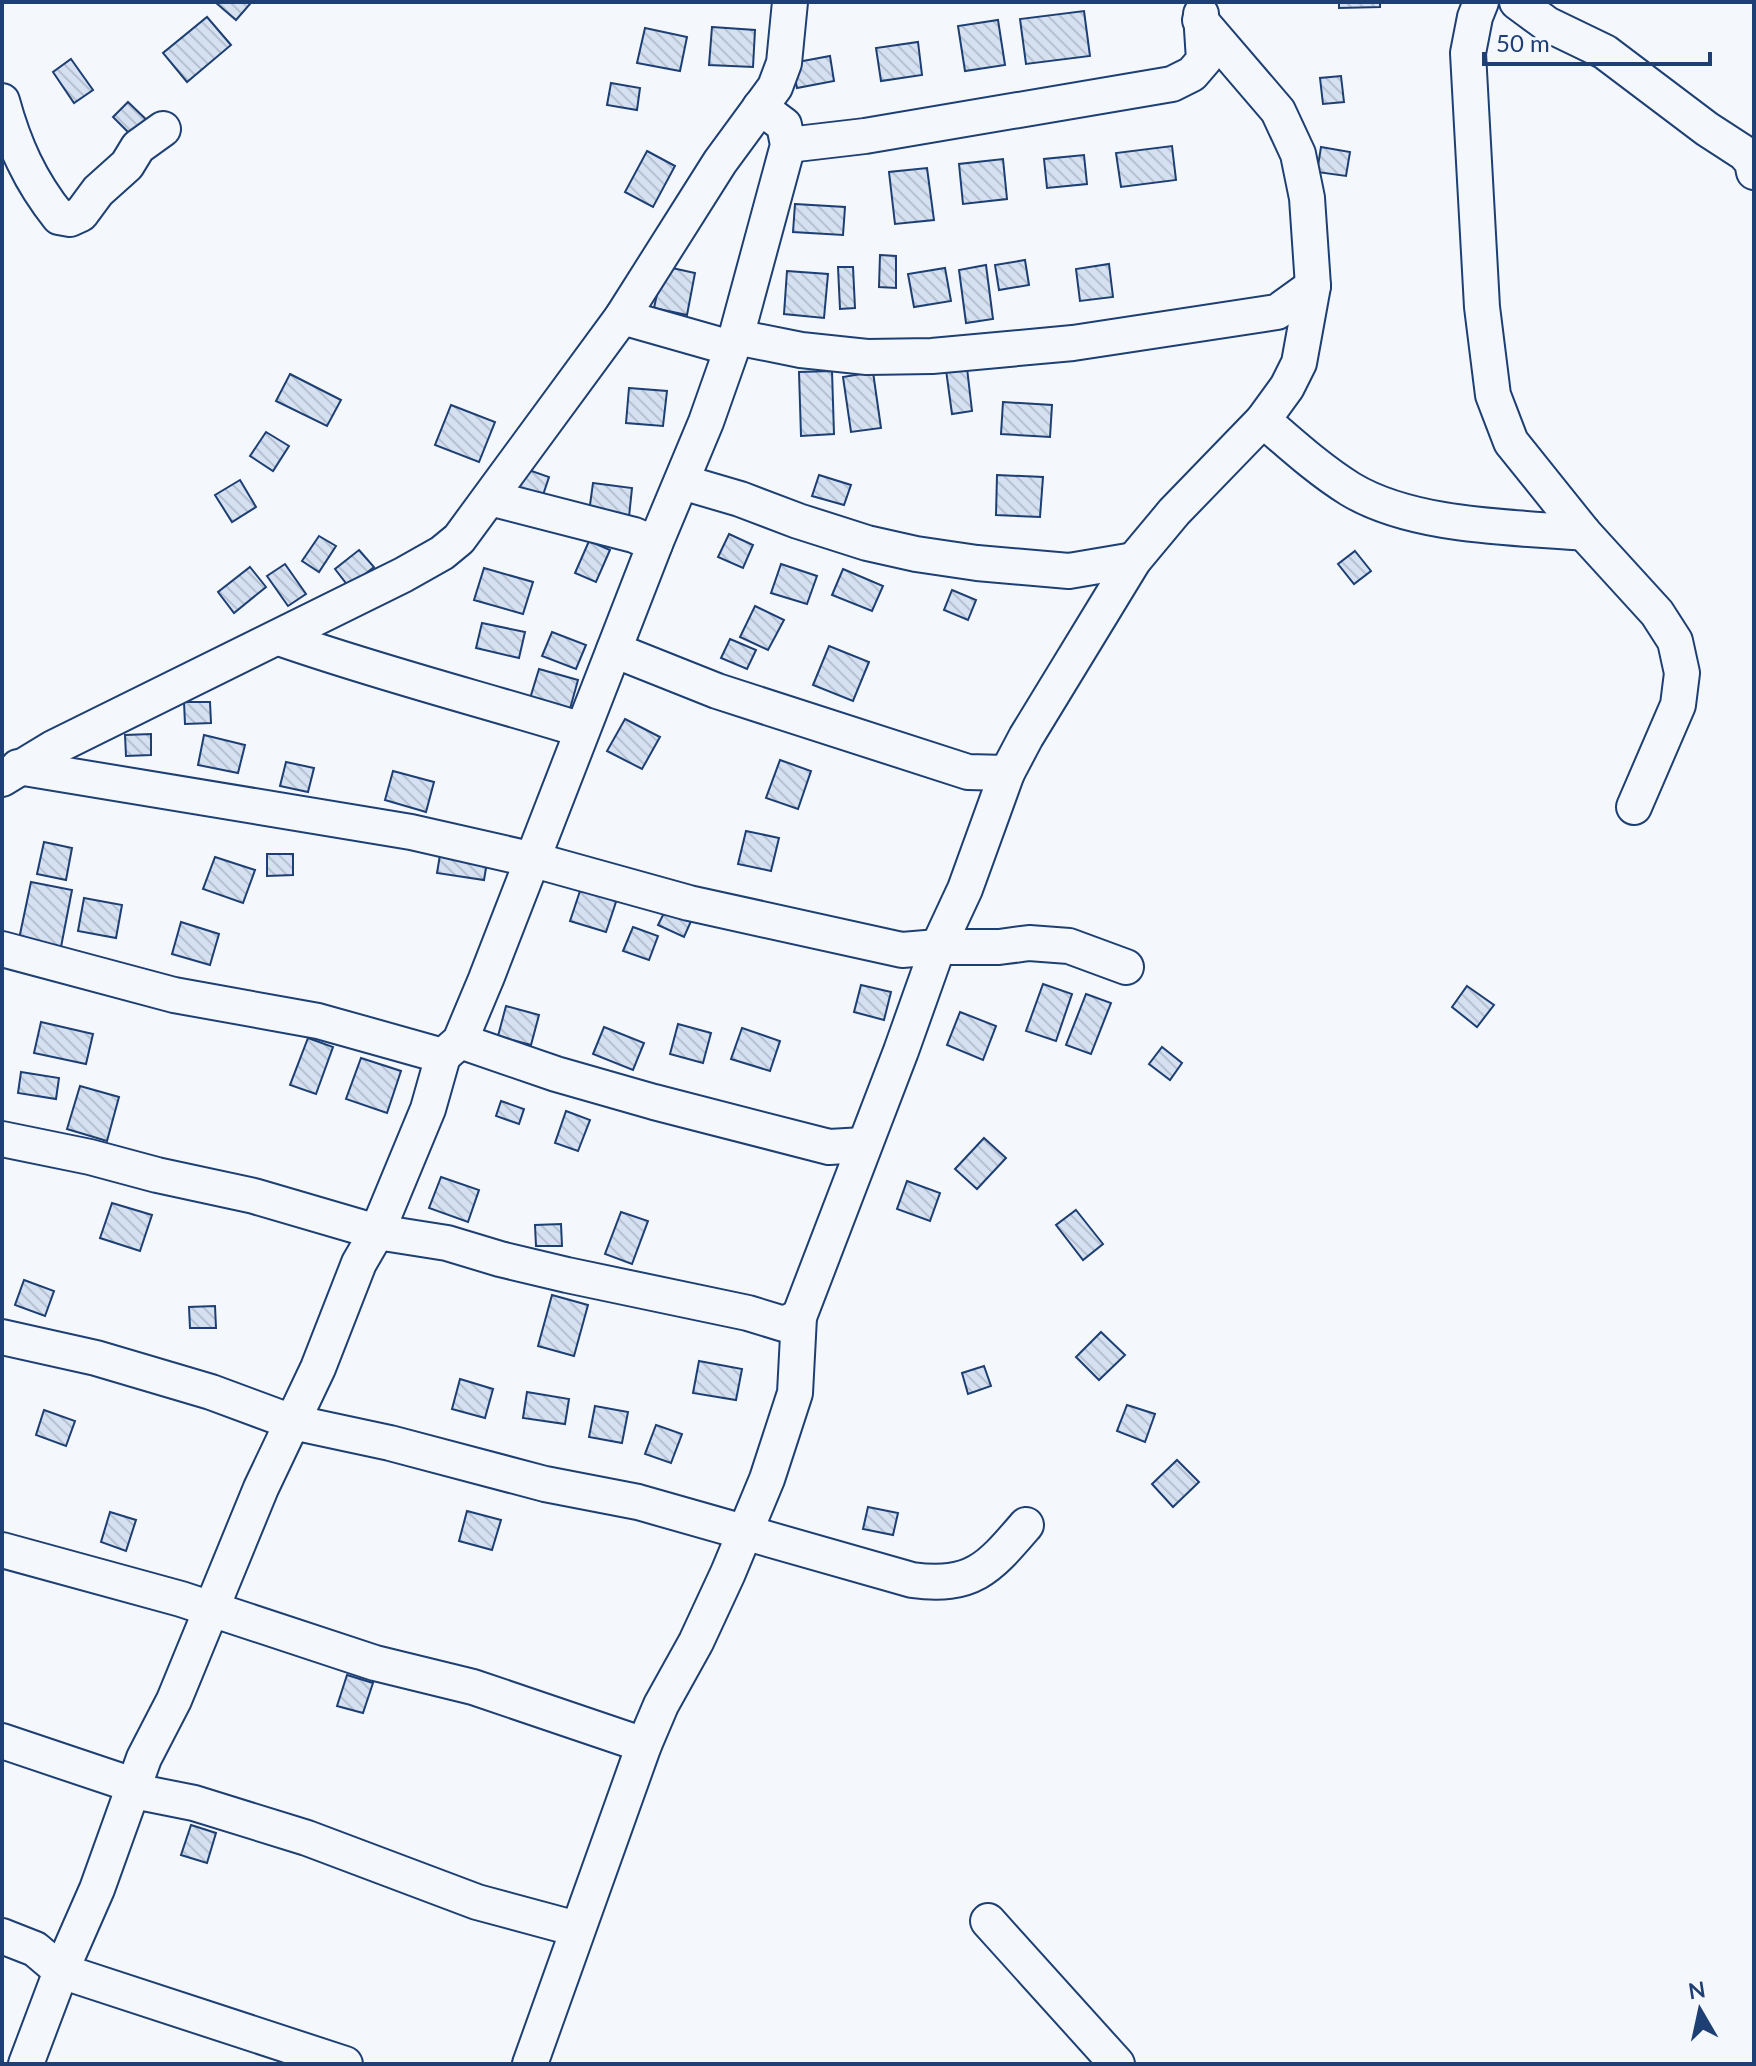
<svg xmlns="http://www.w3.org/2000/svg" width="1756" height="2066" font-family="Lato,sans-serif">
	<style>
		.building { fill: url(#building-back-hatch); stroke: #1d3f73; stroke-width: 2 }
		.lines { fill: none; stroke-linecap: round; stroke-linejoin: round }
		.minor-casing { stroke: #1d3f73; stroke-width: 38 }
		.minor { stroke: #f4f7fb; stroke-width: 34 }
	</style>
	<defs>
		<pattern id="building-back-hatch" width="6" height="6" patternUnits="userSpaceOnUse" patternTransform="scale(2)"><rect width="6" height="6" fill="#d5e0f0"/><path d="M-1 5l2 2M0 0l6 6M5-1l2 2" fill="none" stroke="#b6c1d1"/></pattern>
	</defs>
	<rect width="100%" height="100%" fill="#f4f7fb"/>
	<g class="building">
		<polygon points="215,2 247,2 250,4 236,20"/>
		<polygon points="1339,2 1380,2 1380,7 1339,8"/>
		<polygon points="1084,11 1090,56 1026,64 1020,19"/>
		<polygon points="207,17 231,45 187,82 163,53"/>
		<polygon points="998,20 1005,65 965,71 958,26"/>
		<polygon points="712,27 755,30 753,67 709,65"/>
		<polygon points="645,28 687,37 680,71 637,63"/>
		<polygon points="918,42 922,75 881,81 876,48"/>
		<polygon points="830,56 834,81 797,88 792,63"/>
		<polygon points="71,59 93,90 74,103 53,72"/>
		<polygon points="1341,76 1344,102 1323,104 1320,78"/>
		<polygon points="611,83 640,88 637,110 607,105"/>
		<polygon points="128,102 153,126 137,141 113,117"/>
		<polygon points="1172,146 1176,180 1121,187 1116,153"/>
		<polygon points="1321,147 1350,152 1346,176 1317,172"/>
		<polygon points="647,151 675,166 653,207 625,192"/>
		<polygon points="1084,155 1087,184 1047,188 1044,159"/>
		<polygon points="1003,159 1007,199 963,204 959,164"/>
		<polygon points="927,168 934,220 895,224 889,172"/>
		<polygon points="795,204 845,207 843,235 793,232"/>
		<polygon points="880,255 896,256 896,288 879,287"/>
		<polygon points="1025,260 1029,285 999,290 995,265"/>
		<polygon points="1109,264 1113,297 1080,301 1076,269"/>
		<polygon points="986,265 993,319 966,323 959,270"/>
		<polygon points="663,266 695,273 687,315 654,308"/>
		<polygon points="838,267 853,267 855,308 840,309"/>
		<polygon points="945,268 951,301 914,307 908,274"/>
		<polygon points="787,271 828,274 824,318 784,314"/>
		<polygon points="967,368 972,411 952,414 946,370"/>
		<polygon points="832,371 834,434 801,436 799,372"/>
		<polygon points="873,372 881,428 851,432 843,377"/>
		<polygon points="290,374 341,400 327,426 276,401"/>
		<polygon points="629,388 667,391 663,426 626,423"/>
		<polygon points="1003,402 1052,405 1050,437 1001,434"/>
		<polygon points="451,405 495,422 479,462 435,445"/>
		<polygon points="266,432 289,446 273,471 250,456"/>
		<polygon points="523,468 549,477 539,507 513,498"/>
		<polygon points="819,475 851,485 844,505 812,496"/>
		<polygon points="997,475 1043,477 1040,517 996,515"/>
		<polygon points="240,480 256,507 232,522 215,495"/>
		<polygon points="593,483 632,488 629,517 589,512"/>
		<polygon points="729,534 753,545 743,568 718,557"/>
		<polygon points="319,536 336,546 319,572 302,561"/>
		<polygon points="589,541 610,550 596,582 575,573"/>
		<polygon points="359,550 374,567 349,587 335,569"/>
		<polygon points="1355,551 1371,571 1354,584 1338,564"/>
		<polygon points="285,564 306,594 288,606 267,576"/>
		<polygon points="781,564 817,576 807,604 771,593"/>
		<polygon points="250,567 266,587 234,613 218,592"/>
		<polygon points="484,568 533,582 523,614 474,600"/>
		<polygon points="843,569 883,586 872,611 832,595"/>
		<polygon points="952,590 976,600 968,620 944,610"/>
		<polygon points="755,606 784,620 768,650 740,637"/>
		<polygon points="482,623 525,632 519,658 476,648"/>
		<polygon points="552,632 586,645 576,669 542,656"/>
		<polygon points="730,639 756,650 747,669 721,658"/>
		<polygon points="829,646 869,662 853,701 813,685"/>
		<polygon points="539,669 578,680 568,716 528,705"/>
		<polygon points="184,702 210,702 211,723 185,724"/>
		<polygon points="625,719 660,737 642,769 607,751"/>
		<polygon points="151,734 151,755 126,756 125,735"/>
		<polygon points="204,735 245,745 238,773 198,765"/>
		<polygon points="780,760 811,771 798,809 766,798"/>
		<polygon points="286,762 314,768 308,792 280,786"/>
		<polygon points="393,771 434,782 426,812 385,800"/>
		<polygon points="746,831 779,838 771,871 738,864"/>
		<polygon points="44,842 72,848 66,880 37,874"/>
		<polygon points="441,849 488,856 484,880 437,873"/>
		<polygon points="267,854 293,854 293,875 267,876"/>
		<polygon points="215,857 255,870 243,903 203,889"/>
		<polygon points="31,882 72,890 61,947 19,939"/>
		<polygon points="581,888 617,899 606,932 570,921"/>
		<polygon points="84,898 122,905 116,938 78,931"/>
		<polygon points="667,907 692,919 684,937 658,925"/>
		<polygon points="181,922 219,934 210,965 172,954"/>
		<polygon points="633,927 658,936 649,960 623,951"/>
		<polygon points="1043,984 1072,994 1056,1041 1026,1031"/>
		<polygon points="861,985 891,992 884,1020 854,1012"/>
		<polygon points="1467,986 1494,1005 1477,1027 1452,1007"/>
		<polygon points="1086,994 1111,1003 1091,1054 1066,1045"/>
		<polygon points="506,1006 539,1015 531,1045 498,1036"/>
		<polygon points="960,1012 996,1026 983,1060 947,1045"/>
		<polygon points="41,1022 93,1034 86,1064 34,1053"/>
		<polygon points="678,1024 711,1033 703,1063 670,1054"/>
		<polygon points="604,1027 644,1043 633,1070 593,1054"/>
		<polygon points="742,1028 780,1041 770,1071 731,1059"/>
		<polygon points="308,1038 333,1047 316,1094 290,1085"/>
		<polygon points="1162,1047 1182,1063 1170,1080 1149,1064"/>
		<polygon points="361,1058 401,1071 387,1113 346,1099"/>
		<polygon points="21,1072 59,1078 56,1099 18,1093"/>
		<polygon points="80,1086 119,1097 107,1141 67,1129"/>
		<polygon points="501,1101 524,1109 519,1124 496,1116"/>
		<polygon points="566,1111 590,1120 578,1151 555,1143"/>
		<polygon points="984,1138 1006,1158 977,1189 955,1169"/>
		<polygon points="441,1177 479,1190 468,1222 429,1208"/>
		<polygon points="907,1181 940,1193 930,1221 897,1209"/>
		<polygon points="112,1203 152,1215 140,1251 100,1238"/>
		<polygon points="1076,1210 1103,1244 1083,1260 1056,1225"/>
		<polygon points="621,1212 648,1221 632,1264 605,1254"/>
		<polygon points="561,1224 562,1246 536,1246 535,1225"/>
		<polygon points="24,1280 54,1291 45,1316 15,1305"/>
		<polygon points="552,1295 588,1305 574,1356 538,1346"/>
		<polygon points="215,1306 216,1328 190,1328 189,1307"/>
		<polygon points="1101,1332 1125,1355 1099,1380 1076,1357"/>
		<polygon points="699,1361 742,1369 736,1400 693,1393"/>
		<polygon points="984,1366 991,1386 968,1394 962,1373"/>
		<polygon points="460,1379 493,1389 485,1418 452,1409"/>
		<polygon points="527,1392 569,1399 565,1424 523,1418"/>
		<polygon points="1127,1405 1155,1414 1145,1442 1117,1431"/>
		<polygon points="595,1406 628,1412 622,1443 589,1437"/>
		<polygon points="44,1410 75,1421 66,1446 36,1435"/>
		<polygon points="656,1425 682,1434 671,1463 645,1454"/>
		<polygon points="1177,1460 1199,1482 1173,1507 1152,1484"/>
		<polygon points="868,1507 898,1513 893,1535 863,1529"/>
		<polygon points="467,1511 501,1520 492,1550 459,1541"/>
		<polygon points="110,1512 136,1520 126,1551 101,1542"/>
		<polygon points="347,1675 373,1683 363,1713 337,1706"/>
		<polygon points="191,1825 216,1833 207,1863 181,1855"/>
	</g>
	<g class="lines">
		<defs>
			<g id="minor">
				<polyline points="1481,2 1475,17 1468,53 1482,307 1493,395 1511,442 1584,533 1657,613 1675,641 1682,673 1678,705 1634,807"/>
				<polyline points="1517,2 1547,24 1605,52 1707,129 1744,153 1752,162 1754,172"/>
				<path d="M2 101C14 145 30 181 59 217L70 219 81 214 98 191 127 165 138 147 163 129"/>
				<polyline points="788,145 865,136 1172,84 1192,74 1204,60 1201,14"/>
				<polyline points="622,317 731,348"/>
				<polyline points="736,337 801,350 867,357 932,356 1073,343 1277,312 1313,286"/>
				<path d="M1263 420C1291 444 1318 469 1350 489 1413 527 1511 527 1584 533"/>
				<polyline points="682,482 740,499 798,521 867,543 916,554 977,563 1069,571 1134,560"/>
				<polyline points="490,498 634,535 655,544"/>
				<path d="M279 638C379 673 481 699 582 730"/>
				<polyline points="614,650 717,691 968,772 1007,773"/>
				<polyline points="18,767 411,832 534,860 689,903 902,950 938,947 999,947 1029,943 1069,946 1126,967"/>
				<polyline points="2,779 53,748 403,575 442,553 459,539 622,317 720,162 775,87 784,63 790,2"/>
				<polyline points="2,949 174,995 318,1021 443,1056"/>
				<polyline points="460,1041 556,1074 654,1102 829,1147 864,1145"/>
				<polyline points="2,1139 90,1157 157,1175 254,1196 377,1232 447,1243 500,1259 567,1275 748,1313 784,1324 799,1317"/>
				<path d="M2 1337 96 1358 211 1392 292 1422 390 1443 545 1484 638 1502 912 1580C973 1588 989 1568 1026 1525"/>
				<polyline points="2,1550 181,1599 375,1663 473,1687 644,1745"/>
				<polyline points="2,1741 124,1782 134,1791 194,1803 307,1838 477,1902 577,1929"/>
				<polyline points="988,1921 1117,2064"/>
				<polyline points="2,1936 35,1949 61,1971 345,2064"/>
				<polyline points="26,2064 61,1971 97,1889 144,1758 174,1700 261,1488 318,1368 359,1263 377,1232 428,1109 443,1056 460,1041 486,979 655,544 706,422 736,337 788,145 784,125 760,107"/>
				<polyline points="530,2064 644,1745 661,1705 696,1642 728,1573 767,1479 795,1393 799,1317 901,1051 938,947 965,889 1007,773 1026,737 1134,560 1174,512 1263,420 1287,387 1299,363 1313,286 1307,198 1298,154 1278,111 1200,20"/>
			</g>
		</defs>
		<use href="#minor" class="minor-casing"/>
		<use href="#minor" class="minor"/>
	</g>
	<rect width="1756" height="2066" fill="none" stroke="#1d3f73" stroke-width="8"/>
	<g transform="translate(1700 2010) rotate(351)" stroke="#f4f7fb" stroke-width="6" paint-order="stroke">
	<path d="M0-6L14 30L0 20L-14 30Z" fill="#1d3f73"/>
	<text y="-12" font-size="22" font-weight="bold" text-anchor="middle" fill="#1d3f73">N</text>
	</g>
	<path d="M1484 52v12h226v-12" fill="none" stroke="#1d3f73" stroke-width="4"/>
	<text x="1496" y="52" font-size="24" fill="#1d3f73" stroke="#f4f7fb" stroke-width="6" paint-order="stroke">50 m</text>
</svg>
